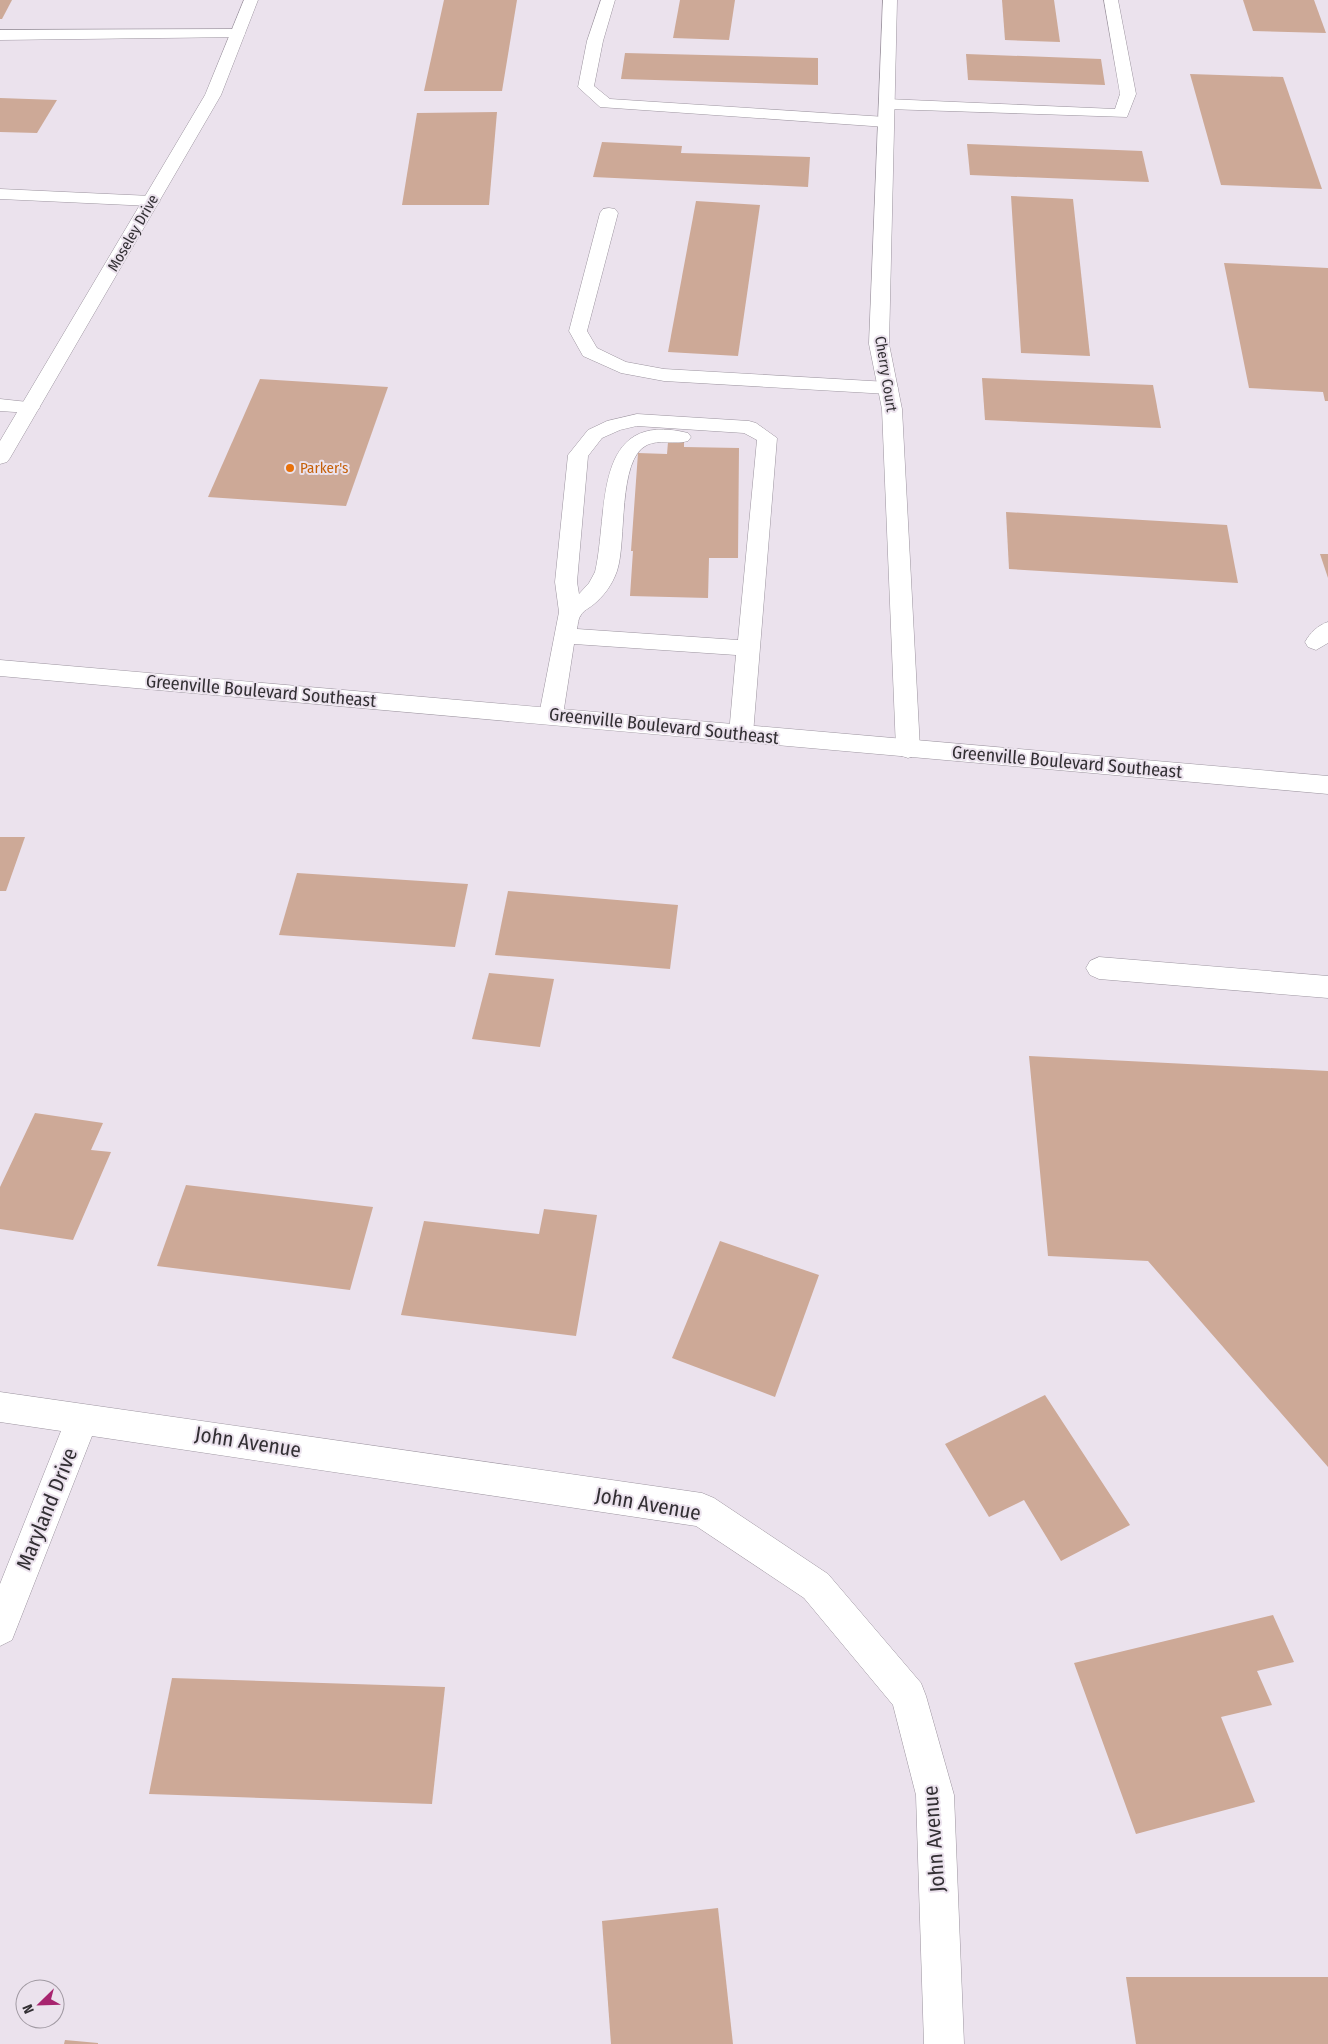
<svg xmlns="http://www.w3.org/2000/svg" width="1328" height="2044" font-family="'Fira Sans Condensed',sans-serif">
	<style>
		.building { fill: #cda997 }
		.lines { fill: none; stroke-linecap: round; stroke-linejoin: round }
		.lane-casing { stroke: #9c949f; stroke-width: 1 }
		.street-casing { stroke: #9c949f; stroke-width: 1 }
		.highway-casing { stroke: #9c949f; stroke-width: 1 }
		.lane { fill: #fff; fill-rule: evenodd }
		.street { fill: #fff; fill-rule: evenodd }
		.highway { fill: #fff; fill-rule: evenodd }
		.food-dot { fill: #e8710a; stroke: #ebe2ed; stroke-width: 2 }
		.labels { text-anchor: middle; stroke-width: 4; stroke-linejoin: round; paint-order: stroke }
		.far-street-label { font-size: 15px; fill: #322f33; stroke: #ebe2ed }
		.far-food-label { font-size: 15px; fill: #c56008; stroke: #ebe2ed; text-anchor: start }
		.street-label { font-size: 18px; fill: #322f33; stroke: #ebe2ed }
		.near-street-label { font-size: 21px; fill: #322f33; stroke: #ebe2ed }
	</style>
	<rect width="100%" height="100%" fill="#ebe2ed"/>
	<g class="building">
		<polygon points="0,0 12,0 2,19 0,19"/>
		<polygon points="444,0 517,0 502,91 424,91"/>
		<polygon points="680,0 735,0 729,40 673,38"/>
		<polygon points="1002,0 1054,0 1060,42 1005,40"/>
		<polygon points="1243,0 1314,0 1326,33 1253,31"/>
		<polygon points="625,53 818,58 818,85 621,79"/>
		<polygon points="966,54 1101,59 1105,85 968,80"/>
		<polygon points="1190,74 1283,77 1322,189 1221,185"/>
		<polygon points="0,98 57,100 37,133 0,132"/>
		<polygon points="497,112 489,205 402,205 417,113"/>
		<polygon points="602,142 682,146 681,153 810,157 808,187 593,177"/>
		<polygon points="967,144 1142,151 1149,182 970,175"/>
		<polygon points="1011,196 1073,199 1090,356 1021,353"/>
		<polygon points="696,201 760,205 738,356 668,352"/>
		<polygon points="1224,263 1328,268 1328,401 1325,401 1323,392 1249,388"/>
		<polygon points="982,378 1153,385 1161,428 985,420"/>
		<polygon points="260,379 388,387 346,506 208,497"/>
		<polygon points="668,442 684,442 684,447 739,448 738,558 709,558 708,598 630,596 633,551 631,551 638,453 667,454"/>
		<polygon points="1006,512 1227,525 1238,583 1009,569"/>
		<polygon points="1320,554 1328,554 1328,578"/>
		<polygon points="0,837 25,837 6,891 0,891"/>
		<polygon points="297,873 468,884 455,947 279,935"/>
		<polygon points="508,891 678,905 670,969 495,955"/>
		<polygon points="489,973 554,979 540,1047 472,1039"/>
		<polygon points="1029,1056 1328,1071 1328,1467 1148,1261 1048,1256"/>
		<polygon points="35,1113 103,1123 91,1150 111,1152 73,1240 0,1229 0,1187"/>
		<polygon points="186,1185 373,1207 350,1290 157,1266"/>
		<polygon points="544,1209 597,1215 576,1336 401,1315 424,1221 539,1234"/>
		<polygon points="720,1241 819,1275 775,1397 672,1358"/>
		<polygon points="1045,1395 1130,1525 1061,1561 1024,1500 989,1517 945,1444"/>
		<polygon points="1273,1615 1294,1662 1257,1671 1272,1705 1221,1717 1255,1802 1136,1834 1074,1663"/>
		<polygon points="172,1678 445,1687 432,1804 149,1794"/>
		<polygon points="718,1908 733,2044 611,2044 602,1921"/>
		<polygon points="1126,1977 1328,1977 1328,2044 1136,2044"/>
		<polygon points="65,2040 98,2043 98,2044 64,2044"/>
	</g>
	<g class="lines">
		<defs>
			<g id="lane">
				<polygon points="601,0 615,0 603,41 594,86 610,99 886,117 894,122 886,127 600,107 578,87 587,41"/>
				<polygon points="1104,0 1118,0 1136,94 1127,117 887,109 879,104 887,99 1115,109 1120,94"/>
				<polygon points="237,29 245,34 242,37 0,40 0,30"/>
				<polygon points="0,189 151,196 157,197 160,201 157,205 151,206 0,199"/>
				<polygon points="609,208 615,209 618,213 587,331 597,348 626,362 664,369 888,382 895,384 898,388 895,392 888,394 664,381 621,373 583,356 569,331 600,213 603,209"/>
				<polygon points="0,399 37,403 40,407 37,411 30,413 0,411"/>
				<path d="M637 414 749 421 756 423 777 438 753 734 749 740 741 742 733 740 729 734 736 655 574 644 563 715 559 721 551 723 543 721 539 715 559 612 555 582 568 455 588 430 607 421ZM637 426 744 433 757 440 738 640 577 629C578 625 578 618 581 615 583 611 589 608 593 605 604 596 612 585 617 571 627 542 617 459 647 445 659 439 675 445 688 441L691 437 688 433C591 409 609 512 595 572L589 583 579 594 577 582 588 456 602 438 620 430Z"/>
				<path d="M1328 622V643L1316 650 1308 647 1305 642C1310 633 1318 625 1328 622Z"/>
				<polygon points="1099,957 1328,976 1328,998 1099,979 1090,975 1086,968 1090,961"/>
			</g>
			<g id="street">
				<polygon points="244,0 258,0 221,95 10,458 7,462 0,464 0,441 205,95"/>
				<polygon points="883,0 897,0 889,344 902,409 920,749 917,755 908,758 899,755 896,749 882,409 869,344"/>
				<polygon points="0,1392 702,1493 714,1498 828,1574 921,1683 926,1696 954,1795 964,2044 924,2044 916,1795 893,1705 804,1598 696,1526 92,1436 12,1640 0,1646 0,1584 61,1431 0,1422"/>
			</g>
			<polygon id="highway" points="0,660 1328,776 1328,794 0,676"/>
		</defs>
		<use href="#lane" class="lane-casing"/>
		<use href="#street" class="street-casing"/>
		<use href="#highway" class="highway-casing"/>
		<use href="#lane" class="lane"/>
		<use href="#street" class="street"/>
		<use href="#highway" class="highway"/>
	</g>
	<circle class="food-dot" cx="290" cy="468" r="5"/>
	<g class="labels">
		<g class="far-street-label">
			<text transform="translate(133 233) rotate(-60)" y="5">Moseley Drive</text>
			<text transform="translate(886 374) rotate(81)" y="5">Cherry Court</text>
		</g>
		<g class="far-food-label">
			<text x="300" y="473">Parker's</text>
		</g>
		<g class="street-label">
			<text transform="translate(261 691) rotate(5)" y="6">Greenville Boulevard Southeast</text>
			<text transform="translate(664 726) rotate(6)" y="6">Greenville Boulevard Southeast</text>
			<text transform="translate(1067 762) rotate(5)" y="6">Greenville Boulevard Southeast</text>
		</g>
		<g class="near-street-label">
			<text transform="translate(248 1442) rotate(9)" y="7">John Avenue</text>
			<text transform="translate(648 1504) rotate(10)" y="7">John Avenue</text>
			<text transform="translate(47 1509) rotate(-68)" y="7">Maryland Drive</text>
			<text transform="translate(934 1839) rotate(-94)" y="7">John Avenue</text>
		</g>
	</g>
	<g transform="translate(40 2004) rotate(247)"><circle r="24" fill="#ebe2ed" stroke="#a19aa3"/>
	<path d="M0-4L9 19L0 12L-9 19Z" fill="#a8246f"/>
	<text y="-8" font-size="14" font-weight="bold" text-anchor="middle" fill="#322f33">N</text>
	</g>
</svg>
